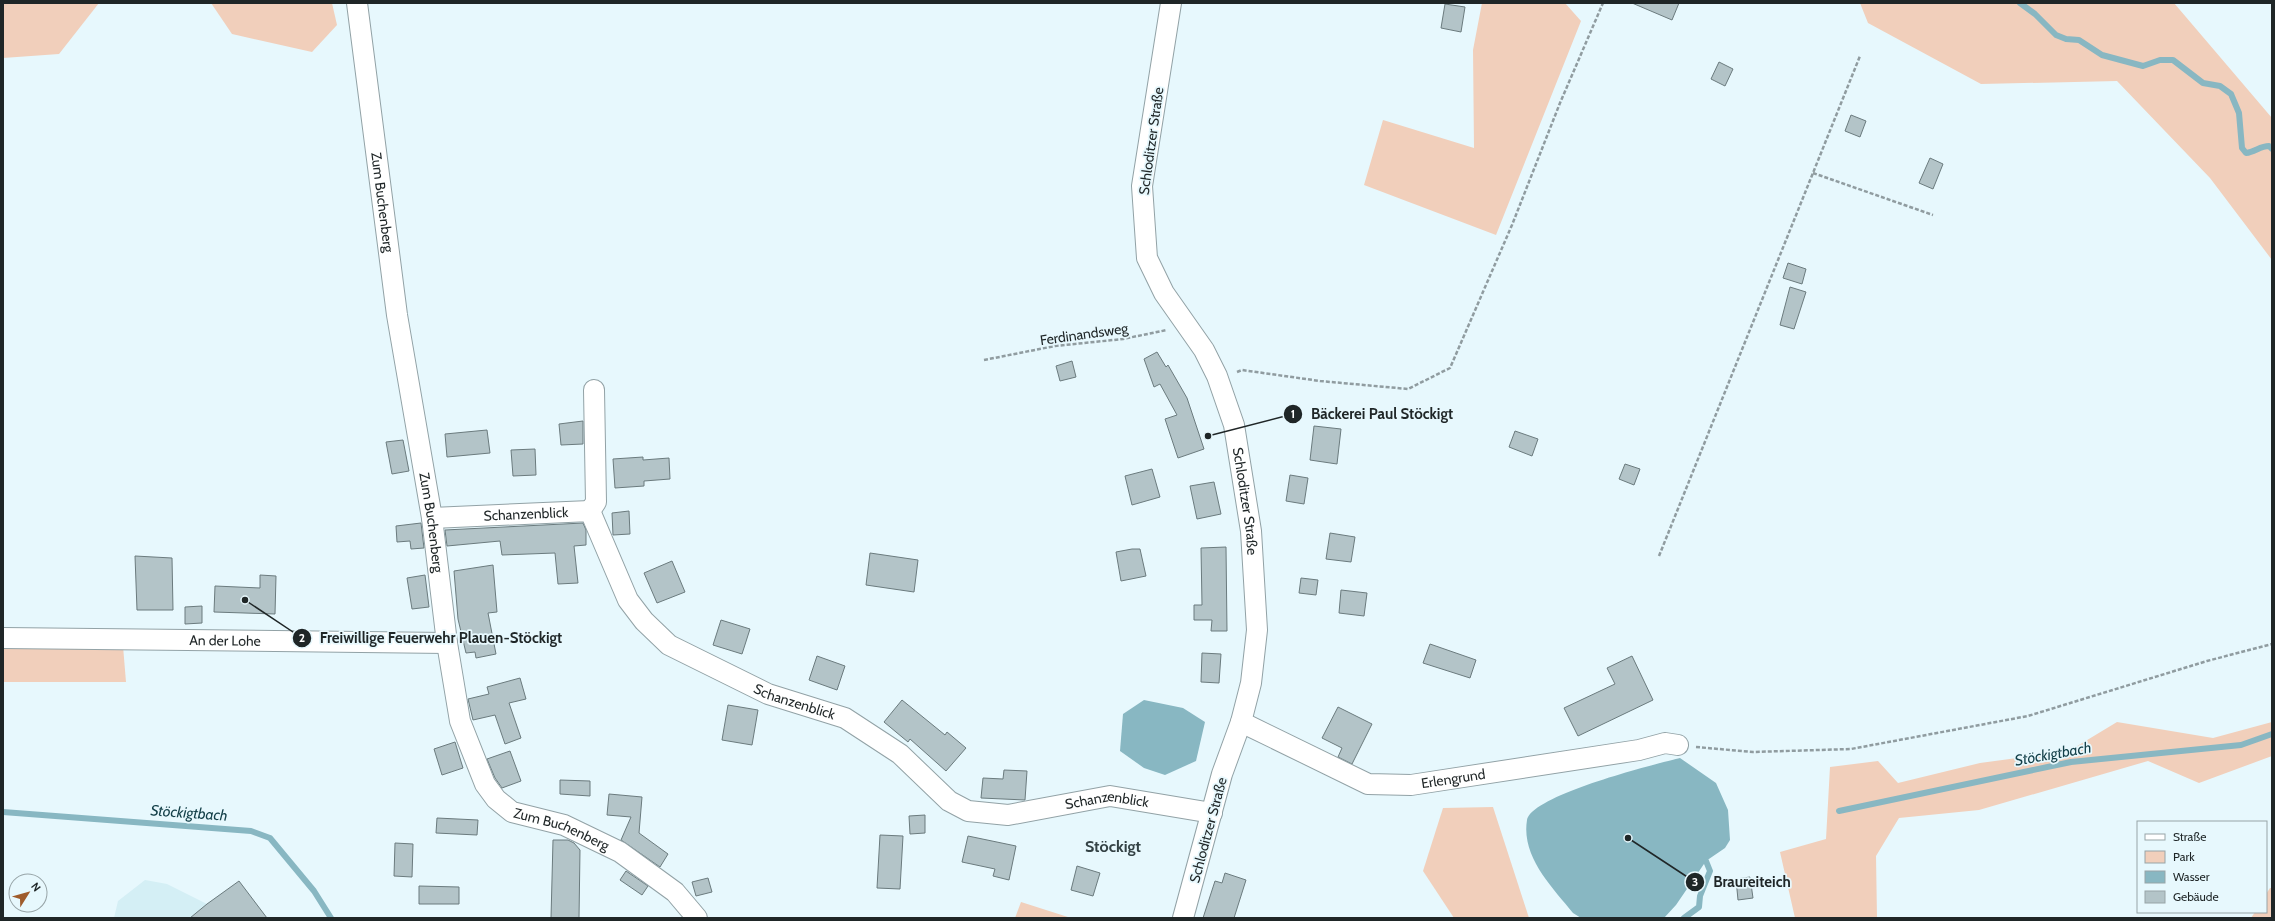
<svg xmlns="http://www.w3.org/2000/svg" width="2275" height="921" font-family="Cabin,sans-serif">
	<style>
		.built { fill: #d4eff5 }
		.green { fill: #f1cfbb }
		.water { fill: #88b7c2 }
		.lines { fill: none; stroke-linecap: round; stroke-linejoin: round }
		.stream { stroke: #88b7c2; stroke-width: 6 }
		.building { fill: #b3c4c8; stroke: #6b7b7e }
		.minor-casing { stroke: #92a2a6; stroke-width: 22 }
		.path { stroke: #909ca0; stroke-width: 2.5; stroke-dasharray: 4 2; stroke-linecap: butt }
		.minor { stroke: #fff; stroke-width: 20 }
		.labels { text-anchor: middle; stroke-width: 3.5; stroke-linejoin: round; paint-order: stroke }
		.street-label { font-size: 14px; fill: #1f2627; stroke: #e7f8fd }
		.water-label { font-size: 15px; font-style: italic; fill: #144049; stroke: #e7f8fd }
		.quarter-label { font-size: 16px; font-weight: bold; fill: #344245; stroke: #e7f8fd }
		.leader { fill: none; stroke: #1f2627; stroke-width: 1.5 }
		.callout-dot { fill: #1f2627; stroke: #e7f8fd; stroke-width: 1.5 }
		.mark-label { font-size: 12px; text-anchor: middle; font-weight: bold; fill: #fff }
		.callout-label { font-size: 15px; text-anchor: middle; font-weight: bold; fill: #1f2627; stroke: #e7f8fd; stroke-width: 3.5; stroke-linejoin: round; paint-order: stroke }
	</style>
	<rect width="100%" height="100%" fill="#e7f8fd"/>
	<polygon class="built" points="145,880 167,884 207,904 239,881 267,918 114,918 118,901"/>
	<g class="green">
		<polygon points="3,3 99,3 59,54 3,58"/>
		<polygon points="211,3 332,3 337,25 312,52 232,34"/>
		<polygon points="1482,3 1565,3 1581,21 1496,235 1364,185 1383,120 1474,148 1473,50"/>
		<polygon points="1860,3 2174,3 2272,118 2272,260 2210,178 2117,81 1981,84 1868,23"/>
		<polygon points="3,646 123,646 126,682 3,682"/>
		<polygon points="2117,722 2213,738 2272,722 2272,756 2199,783 2148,761 1979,810 1899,818 1876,856 1877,918 1795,918 1780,852 1826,839 1830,767 1878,761 1898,783 1980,763 2069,751"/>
		<polygon points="1493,807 1529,918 1454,918 1423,871 1443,808"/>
		<polygon points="2270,888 2272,888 2272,918 2251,918 2255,912 2266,912 2266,894"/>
		<polygon points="1021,902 1071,918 1015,918"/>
	</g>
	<g class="water">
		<polygon points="1144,700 1183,708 1205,722 1196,761 1165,775 1144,768 1120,751 1123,714"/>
		<path d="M1680 758 1716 783 1728 810 1730 840 1725 848 1706 861 1676 905 1664 918H1581L1573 913C1552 887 1521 857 1527 820 1532 795 1655 764 1680 758Z"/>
	</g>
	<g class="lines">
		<g class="stream">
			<path d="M2020 3 2035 14 2056 35 2066 39 2079 40 2102 55 2143 66 2160 60H2173L2203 83 2220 86 2231 94 2239 113 2242 148 2246 153C2255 152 2260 146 2269 146L2272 149"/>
			<polyline points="1839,811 2071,762 2241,745 2272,734"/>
			<polyline points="3,812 251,831 270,838 314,891 331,918"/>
			<polyline points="1684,918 1699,907 1700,896 1710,871 1706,861"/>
		</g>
	</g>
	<g class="building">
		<polygon points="1632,3 1679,3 1672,20"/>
		<polygon points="1445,4 1465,7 1461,32 1441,28"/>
		<polygon points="1719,62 1733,69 1725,86 1711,79"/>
		<polygon points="1851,115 1866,121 1860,137 1845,131"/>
		<polygon points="1930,158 1943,164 1933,189 1919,183"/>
		<polygon points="1788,263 1806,269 1802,284 1783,278"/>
		<polygon points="1790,287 1806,292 1794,329 1780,325"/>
		<polygon points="1157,352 1166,367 1168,365 1187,398 1204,449 1178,458 1165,419 1177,415 1160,384 1154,387 1144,359"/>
		<polygon points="1072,361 1076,377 1060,381 1056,366"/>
		<polygon points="583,421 583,444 561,445 559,424"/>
		<polygon points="1314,426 1341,429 1337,464 1310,460"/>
		<polygon points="487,430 490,453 447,457 445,434"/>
		<polygon points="1515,431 1538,439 1532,456 1509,447"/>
		<polygon points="403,440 409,471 392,474 386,442"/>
		<polygon points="535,449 536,475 513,476 511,450"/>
		<polygon points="643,457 643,460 669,458 670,479 644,481 644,486 615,488 613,459"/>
		<polygon points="1625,464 1640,469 1634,485 1619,479"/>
		<polygon points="1152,469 1160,497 1132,505 1125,476"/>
		<polygon points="1290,475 1308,478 1304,504 1286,501"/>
		<polygon points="1214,482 1221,514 1197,519 1190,486"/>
		<polygon points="629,511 630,534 613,535 612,513"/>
		<polygon points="421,523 424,548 411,549 410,541 397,542 396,526"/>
		<polygon points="583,523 586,530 586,545 574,546 578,583 558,584 555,553 502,555 500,541 447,546 445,530"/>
		<polygon points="1330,533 1355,537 1351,562 1326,559"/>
		<polygon points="1226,547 1227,631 1211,631 1212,620 1194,620 1194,605 1202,605 1201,548"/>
		<polygon points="1132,549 1140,549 1146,576 1121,581 1116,552"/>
		<polygon points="870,553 918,560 914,592 866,585"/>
		<polygon points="135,556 172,558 173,610 137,610"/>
		<polygon points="672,561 685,592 657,603 644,573"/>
		<polygon points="493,565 497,612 488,613 496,654 476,658 475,652 466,653 458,619 454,571"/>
		<polygon points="260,575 276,576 275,614 214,612 215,586 260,588"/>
		<polygon points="425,575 429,607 412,609 407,578"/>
		<polygon points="1301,578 1318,580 1316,595 1299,593"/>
		<polygon points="1341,590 1367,593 1364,616 1339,613"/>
		<polygon points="202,606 202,623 185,624 185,607"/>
		<polygon points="721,620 750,629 742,654 713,645"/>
		<polygon points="1430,644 1476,660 1470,678 1423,663"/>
		<polygon points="1202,653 1221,654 1219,683 1201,682"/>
		<polygon points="817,656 845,666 837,690 809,680"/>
		<polygon points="1632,656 1653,700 1578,736 1564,708 1615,684 1607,668"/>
		<polygon points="520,678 526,699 509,703 521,738 505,744 495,715 473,720 468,699 489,694 487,687"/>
		<polygon points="902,700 945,735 947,732 966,748 946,771 910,739 908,742 884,722"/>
		<polygon points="728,705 758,710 752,745 722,740"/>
		<polygon points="1338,707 1372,724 1352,764 1338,757 1342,748 1322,738"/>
		<polygon points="455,742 463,768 442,775 434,749"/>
		<polygon points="510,751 521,781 502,788 495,778 487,759"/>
		<polygon points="1004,770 1027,771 1025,800 981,798 983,778 1003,779"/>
		<polygon points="560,780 590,781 590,796 560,794"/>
		<polygon points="609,794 642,797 639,833 668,854 660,867 621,840 631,817 607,815"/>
		<polygon points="925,815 925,833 910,834 909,816"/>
		<polygon points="437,818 478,820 477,835 436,833"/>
		<polygon points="880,835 903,836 900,889 877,888"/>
		<polygon points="968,836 1016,846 1009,880 993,876 995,869 962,862"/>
		<polygon points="553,840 568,840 574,843 580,850 579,918 551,918"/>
		<polygon points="395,843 413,844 412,877 394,876"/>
		<polygon points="1077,866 1100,873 1093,896 1071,890"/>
		<polygon points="626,871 648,886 642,895 620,880"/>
		<polygon points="1225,873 1246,880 1234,918 1203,918 1215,881 1222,883"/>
		<polygon points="1750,877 1753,898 1738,900 1736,879"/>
		<polygon points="708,878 712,892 696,896 692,882"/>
		<polygon points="239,881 267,918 190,918 207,904"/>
		<polygon points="419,886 459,887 459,904 419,904"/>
	</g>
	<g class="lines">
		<defs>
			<g id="minor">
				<path id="s1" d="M357 3 397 315 432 518 447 643 460 721 485 784 496 799 512 812 564 825 620 852 675 892 697 918"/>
				<path id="s2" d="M1171 3 1142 186 1147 258 1164 293 1204 350 1217 376 1234 425 1251 531 1257 630 1251 683 1241 722 1222 774 1183 918"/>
				<polyline points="590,511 596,502 594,390"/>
				<path id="s3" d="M432 518 590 511 628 600 644 621 669 645 768 694 845 718 900 754 949 801 968 811 1008 815 1110 796 1212 813"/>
				<path id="s4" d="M3 638 447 643"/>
				<path id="s5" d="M1241 722 1368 784 1411 785 1639 750 1665 743 1678 745"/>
			</g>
		</defs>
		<use href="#minor" class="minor-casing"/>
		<g class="path">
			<polyline points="1813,173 1933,215"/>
			<polyline points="984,360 1055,346 1123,339 1167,330"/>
			<polyline points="1237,372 1242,370 1320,381 1408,389 1450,368 1512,225 1560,103 1603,3"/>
			<polyline points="1659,556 1860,56"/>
			<polyline points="1696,747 1753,752 1851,749 2028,716 2207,661 2272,644"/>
		</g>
		<use href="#minor" class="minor"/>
	</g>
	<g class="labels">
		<g class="street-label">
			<text transform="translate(1151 141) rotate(-82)" y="5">Schloditzer Straße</text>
			<text dy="5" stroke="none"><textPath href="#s1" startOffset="201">Zum Buchenberg</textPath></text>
			<text transform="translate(1084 334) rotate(-8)" y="5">Ferdinandsweg</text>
			<text dy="5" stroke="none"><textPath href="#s2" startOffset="524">Schloditzer Straße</textPath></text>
			<text dy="5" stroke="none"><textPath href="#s3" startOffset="94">Schanzenblick</textPath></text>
			<text dy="5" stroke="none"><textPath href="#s1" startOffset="525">Zum Buchenberg</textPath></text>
			<text dy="5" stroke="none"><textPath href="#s4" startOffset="222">An der Lohe</textPath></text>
			<text dy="5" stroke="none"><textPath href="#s3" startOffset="454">Schanzenblick</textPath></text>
			<text dy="5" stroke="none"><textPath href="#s5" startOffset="227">Erlengrund</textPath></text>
			<text dy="5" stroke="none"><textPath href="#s3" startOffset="803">Schanzenblick</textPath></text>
			<text dy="5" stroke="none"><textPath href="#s1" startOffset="885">Zum Buchenberg</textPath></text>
			<text transform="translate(1208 830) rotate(-75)" y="5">Schloditzer Straße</text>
		</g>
		<g class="water-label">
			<text transform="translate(2053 754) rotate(-10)" y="5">Stöckigtbach</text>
			<text transform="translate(189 813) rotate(4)" y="5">Stöckigtbach</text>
		</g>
		<g class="quarter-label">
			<text x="1113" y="852">Stöckigt</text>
		</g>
	</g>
	<path class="leader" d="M1208 436L1293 414M245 600L302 638M1628 838L1695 882"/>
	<g class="callout-dot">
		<circle cx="1208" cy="436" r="4"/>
		<circle cx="245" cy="600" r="4"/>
		<circle cx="1628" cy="838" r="4"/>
		<circle cx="1293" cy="414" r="10"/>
		<circle cx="302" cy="638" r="10"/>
		<circle cx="1695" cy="882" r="10"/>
	</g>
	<g class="mark-label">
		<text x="1293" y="418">1</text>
		<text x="302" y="642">2</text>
		<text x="1695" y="886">3</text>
	</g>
	<g class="callout-label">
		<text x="1382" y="419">Bäckerei Paul Stöckigt</text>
		<text x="441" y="643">Freiwillige Feuerwehr Plauen-Stöckigt</text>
		<text x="1752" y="887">Braureiteich</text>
	</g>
	<rect width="2275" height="921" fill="none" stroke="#1f2627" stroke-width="8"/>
	<rect x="2137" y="821" width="130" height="92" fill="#e7f8fd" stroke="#97a4a7"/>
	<rect x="2145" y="834" width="20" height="6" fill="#ffffff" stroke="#97a4a7"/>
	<text x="2173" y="841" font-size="12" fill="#1f2627">Straße</text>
	<rect x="2145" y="851" width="20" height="12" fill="#f1cfbb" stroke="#97a4a7"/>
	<text x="2173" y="861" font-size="12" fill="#1f2627">Park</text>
	<rect x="2145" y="871" width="20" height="12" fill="#88b7c2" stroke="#97a4a7"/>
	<text x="2173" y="881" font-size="12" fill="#1f2627">Wasser</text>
	<rect x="2145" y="891" width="20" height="12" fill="#b3c4c8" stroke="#97a4a7"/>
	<text x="2173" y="901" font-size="12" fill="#1f2627">Gebäude</text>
	<g transform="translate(28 893) rotate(53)"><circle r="19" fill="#e7f8fd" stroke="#97a4a7"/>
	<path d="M0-3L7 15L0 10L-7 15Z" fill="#9f5c2c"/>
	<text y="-6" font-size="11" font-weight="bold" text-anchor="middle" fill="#1f2627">N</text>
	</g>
</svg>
